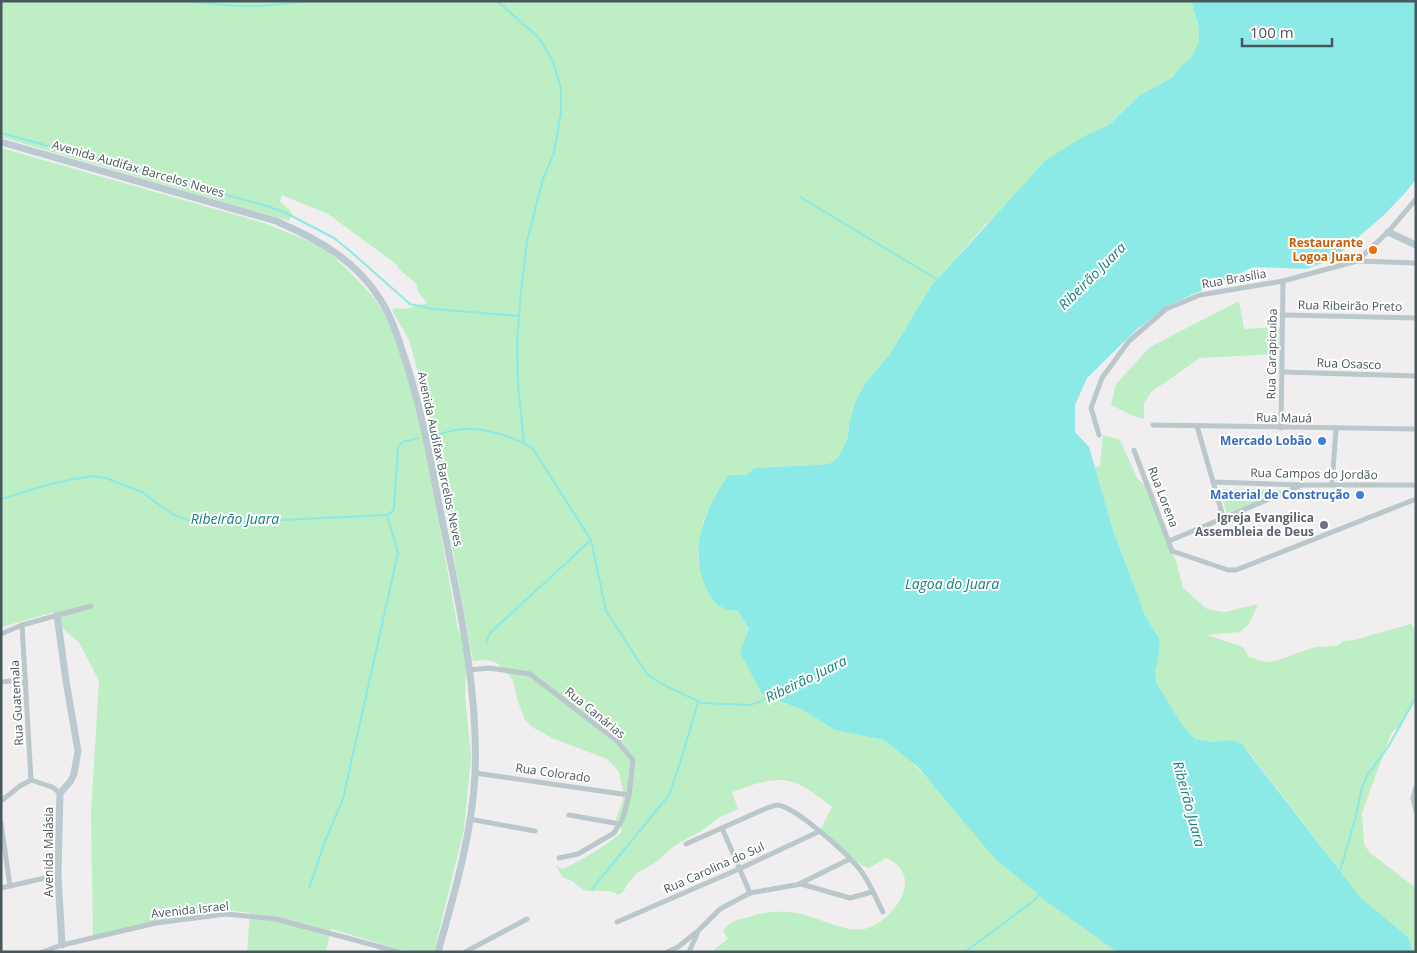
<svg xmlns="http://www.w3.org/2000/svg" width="1417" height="953" font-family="'Open Sans',sans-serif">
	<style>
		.green { fill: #bdeec4 }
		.water { fill: #8beae6 }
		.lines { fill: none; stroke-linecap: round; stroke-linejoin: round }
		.stream { stroke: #8beae6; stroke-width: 2 }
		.street { stroke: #bac7cb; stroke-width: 5 }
		.secondary { stroke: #bacad0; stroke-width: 7 }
		.food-dot { fill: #e8710a; stroke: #fff; stroke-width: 2 }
		.shop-dot { fill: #3f7fe0; stroke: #fff; stroke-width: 2 }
		.worship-dot { fill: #6b7280; stroke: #fff; stroke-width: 2 }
		.labels { text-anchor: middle; stroke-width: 4; stroke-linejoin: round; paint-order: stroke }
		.street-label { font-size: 12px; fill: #47575c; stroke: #fff }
		.food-label { font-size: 12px; font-weight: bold; fill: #c56008; stroke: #fff; text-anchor: end }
		.shop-label { font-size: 12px; font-weight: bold; fill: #366cbe; stroke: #fff; text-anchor: end }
		.worship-label { font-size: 12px; font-weight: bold; fill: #5b616d; stroke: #fff; text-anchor: end }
		.water-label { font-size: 14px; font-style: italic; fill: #0f827c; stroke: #fff }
	</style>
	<rect width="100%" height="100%" fill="#f1eeef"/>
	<g class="green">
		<path d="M1 1H1191L1198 23 1199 41 1191 58 1173 77 1140 95 1110 124 1097 130 985 225 931 286 890 354 866 382 856 400 849 423 848 437 839 456 831 463 817 465 754 468 747 475 718 490 703 522 698 560 722 607 738 611 795 706 801 709 835 730 884 740 907 757 1040 897 1117 952H711L728 939 723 931C731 920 737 920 749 917 767 911 787 910 805 915 840 925 863 944 892 911 900 902 906 892 905 880 903 869 896 862 886 858L869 868 861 865 820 831 832 807C791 774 781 774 732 792L738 809 720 817 701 831 674 846 656 862 637 873 628 883 623 892 619 895 611 891H585L572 881 563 877 555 865 562 869C583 860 604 847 622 832L620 824 616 819 623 800V791L619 772 614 766 607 759 552 738 532 727 525 720 517 699 513 680 504 670 497 663 486 660 473 661 425 399 409 340 392 310 396 308 405 309 427 303 419 293 416 283 400 270 396 264 328 214 282 195 280 201 292 213 289 221 1 137Z"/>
		<polygon points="1,148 264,223 323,247 348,270 375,299 401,343 417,402 458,629 467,651 465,695 471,757 464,829 434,952 409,952 331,929 326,952 247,952 250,913 227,910 198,914 165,920 93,938 91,813 99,681 79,642 63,629 57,615 58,611 1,627"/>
		<polygon points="1239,301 1244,329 1280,327 1278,354 1200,358 1151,392 1144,404 1144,419 1131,415 1111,405 1116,384 1150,347"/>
		<polygon points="1103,435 1120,440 1137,478 1149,489 1177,564 1183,588 1207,609 1225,612 1258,604 1249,624 1240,632 1207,635 1243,647 1249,657 1265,662 1275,661 1315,647 1336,646 1344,641 1354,640 1411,624 1416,632 1416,698 1400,728 1394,730 1390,736 1362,813 1364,844 1370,853 1416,888 1416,952 1413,952 1408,937 1361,898 1248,751 1229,740 1213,742 1195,739 1183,726 1157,684 1155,672 1158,661 1160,640 1145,615 1113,530 1095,468 1100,466"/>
		<polygon points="1219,489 1290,490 1227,513"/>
	</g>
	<path class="water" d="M1191 1H1416V179L1406 192 1384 215 1333 259 1306 269 1254 267 1167 306 1136 330 1087 378 1075 405V432L1089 447 1113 530 1145 615 1160 640 1158 661 1155 672 1157 684 1183 726 1195 739 1213 742 1229 740 1241 743 1361 898 1408 937 1413 952H1117L1040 897 1036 892 996 860 918 767 884 740 835 730 801 709 762 694 740 652 749 629 738 611C733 610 727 610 723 608 715 604 709 595 706 587 688 550 706 505 729 475H747L754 468 817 465 831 463 839 456 848 437 849 423 856 400 866 382 890 354 931 286 1046 160 1081 138 1110 124 1140 95 1173 77 1180 67 1191 58 1199 41 1198 23Z"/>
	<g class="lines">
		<g class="stream">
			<path d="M188 1C228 6 262 9 303 1"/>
			<polyline points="497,1 539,38 553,61 561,89 561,113 554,153 543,179 527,241 521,292 517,342 518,386 524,442"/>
			<polyline points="1,133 267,206 286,213 334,238 350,251 410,304 434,309 519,316"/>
			<polyline points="800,197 938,280"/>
			<path d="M432 436C442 434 452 430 462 429 481 427 517 437 533 449L591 540 606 611 647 674 660 683 702 703 749 705 760 702 769 696"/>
			<polyline points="1,499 50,484 92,476 106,478 142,492 172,514 190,521 237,522 387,515 391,513 394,508 398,447 402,442 419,438"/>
			<polyline points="486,643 490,633 591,540"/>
			<polyline points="1340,871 1355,820 1362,787 1367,776 1388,747 1416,697"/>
			<polyline points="309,888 325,841 343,799 398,553 387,515"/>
			<polyline points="592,889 669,795 681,760 698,702"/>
			<polyline points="965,952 1036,899 1039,893"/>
		</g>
		<g class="street">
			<polyline points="1357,261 1416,263"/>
			<polyline points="1283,315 1416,318"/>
			<polyline points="1282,372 1416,376"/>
			<polyline points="1153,425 1416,429"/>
			<polyline points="1197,426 1224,520"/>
			<polyline points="1281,428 1283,281"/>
			<polyline points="1099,435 1091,408 1102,378 1129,341 1166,309 1200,295 1283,281 1357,261 1388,232 1416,199"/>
			<polyline points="1134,450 1172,551 1228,570 1236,570 1416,499"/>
			<polyline points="1213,482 1303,485 1416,485"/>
			<polyline points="1332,484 1336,429"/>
			<polyline points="1169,541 1300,486"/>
			<polyline points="22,625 31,780"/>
			<polyline points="1,634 22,625 91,606"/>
			<polyline points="469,670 489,668 530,674 617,741 633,760 629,795 623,818 614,833 578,854 559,858"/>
			<polyline points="1,682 12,681 26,683"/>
			<polyline points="475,773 629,795"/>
			<polyline points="1416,787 1413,798 1416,811"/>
			<polyline points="1,801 20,786 31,780 52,787 60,793"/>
			<polyline points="569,815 620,824"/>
			<polyline points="469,819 535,831"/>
			<polyline points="1,823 10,886"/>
			<polyline points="722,828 750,893"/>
			<path d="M686 844 767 808C770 807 775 805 778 805 797 808 849 855 861 871 870 883 876 899 883 912"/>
			<polyline points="801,883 850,859"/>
			<polyline points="1,888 58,875"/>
			<polyline points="617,922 739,869 820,831"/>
			<polyline points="42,952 62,945 156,923 226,914 276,919 399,952"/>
			<polyline points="465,952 527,919"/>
			<polyline points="667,952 678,947 698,931 720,909 750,893 801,884 850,898 872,892"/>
			<polyline points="689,952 697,934"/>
		</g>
		<g class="secondary">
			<path d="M1 142 276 221C317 239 356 260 380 299 390 314 396 331 401 347 419 398 429 451 439 504 456 592 479 684 475 775 472 834 454 895 438 952"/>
			<polyline points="1388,232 1416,245"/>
			<polyline points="57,615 66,681 78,751 74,774 70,782 60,793 58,875 62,945"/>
		</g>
	</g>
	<circle class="food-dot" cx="1373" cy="250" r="5"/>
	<g class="shop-dot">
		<circle cx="1322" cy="441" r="5"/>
		<circle cx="1360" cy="495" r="5"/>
	</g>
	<circle class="worship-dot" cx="1324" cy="525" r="5"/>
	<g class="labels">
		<g class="street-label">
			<text transform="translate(138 169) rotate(16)" y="4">Avenida Audifax Barcelos Neves</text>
			<text transform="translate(1234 279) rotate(-10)" y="4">Rua Brasília</text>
			<text transform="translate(1350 306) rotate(1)" y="4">Rua Ribeirão Preto</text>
			<text transform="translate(1272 354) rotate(-89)" y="4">Rua Carapicuíba</text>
			<text transform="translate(1349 364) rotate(2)" y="4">Rua Osasco</text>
			<text transform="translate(1284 418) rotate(1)" y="4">Rua Mauá</text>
			<text transform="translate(440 459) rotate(78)" y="4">Avenida Audifax Barcelos Neves</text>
			<text transform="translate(1314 474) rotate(1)" y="4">Rua Campos do Jordão</text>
			<text transform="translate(1163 497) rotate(69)" y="4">Rua Lorena</text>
			<text transform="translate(17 703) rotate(-93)" y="4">Rua Guatemala</text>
			<text transform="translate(595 713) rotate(39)" y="4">Rua Canárias</text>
			<text transform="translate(553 773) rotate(8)" y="4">Rua Colorado</text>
			<text transform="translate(49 852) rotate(-90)" y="4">Avenida Malásia</text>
			<text transform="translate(714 868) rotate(-24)" y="4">Rua Carolina do Sul</text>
			<text transform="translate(190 910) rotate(-6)" y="4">Avenida Israel</text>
		</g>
		<g class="food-label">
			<text x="1363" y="247">Restaurante<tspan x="1363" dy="14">Logoa Juara</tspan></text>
		</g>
		<g class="shop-label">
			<text x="1312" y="445">Mercado Lobão</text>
			<text x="1350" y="499">Material de Construção</text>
		</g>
		<g class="worship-label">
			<text x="1314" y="522">Igreja Evangilica<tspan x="1314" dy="14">Assembleia de Deus</tspan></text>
		</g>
		<g class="water-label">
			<text transform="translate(1092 276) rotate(-45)" y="5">Ribeirão Juara</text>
			<text x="235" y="524">Ribeirão Juara</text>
			<text x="952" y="589">Lagoa do Juara</text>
			<text transform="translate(806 679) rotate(-26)" y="5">Ribeirão Juara</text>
			<text transform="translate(1189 804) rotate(75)" y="5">Ribeirão Juara</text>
		</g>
	</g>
	<rect width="1417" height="953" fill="none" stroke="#47575c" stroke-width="5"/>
	<path d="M1242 38v8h90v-8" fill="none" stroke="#47575c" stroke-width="2.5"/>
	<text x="1250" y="38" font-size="15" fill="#47575c" stroke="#ffffff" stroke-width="4" paint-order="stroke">100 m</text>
</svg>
